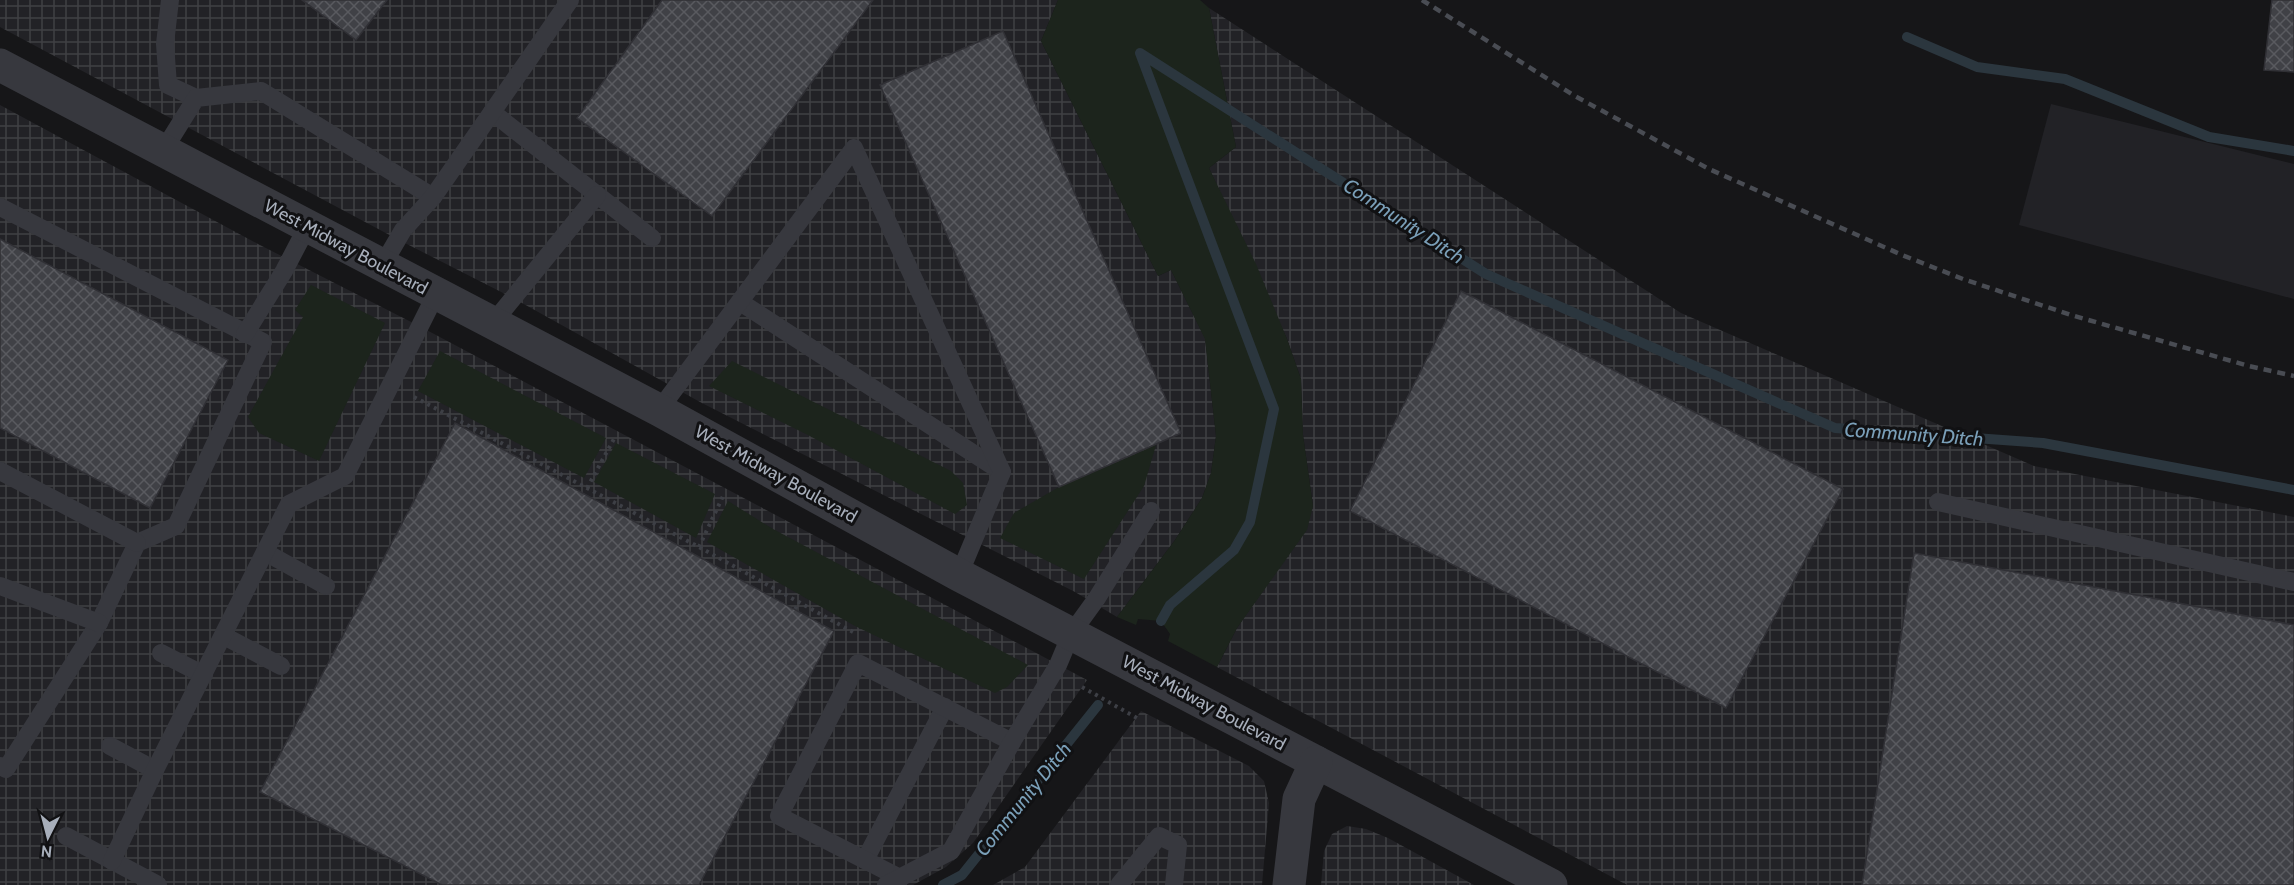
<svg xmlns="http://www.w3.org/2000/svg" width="2294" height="885" font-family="Cabin,sans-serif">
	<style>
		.built { fill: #222226 }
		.industrial { fill: url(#industrial-grid) }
		.grass { fill: #1c241c }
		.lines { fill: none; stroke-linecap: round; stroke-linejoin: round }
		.stream { stroke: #2b363e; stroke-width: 10 }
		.building { fill: url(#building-cross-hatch); stroke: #303035; stroke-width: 1.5 }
		.path { stroke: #3d3f45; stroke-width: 4; stroke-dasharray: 3 4.5; stroke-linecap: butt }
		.service { stroke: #37383e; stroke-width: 18 }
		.minor { stroke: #37383e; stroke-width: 33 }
		.rail { stroke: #494c53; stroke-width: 4.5; stroke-dasharray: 8 6; stroke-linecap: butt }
		.labels { text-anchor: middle; stroke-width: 6; stroke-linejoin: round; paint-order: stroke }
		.street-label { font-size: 18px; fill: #a7aeba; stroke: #111113 }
		.water-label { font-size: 20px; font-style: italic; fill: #7a9fb8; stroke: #111113 }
	</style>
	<defs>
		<pattern id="industrial-grid" width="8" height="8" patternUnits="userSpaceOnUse" patternTransform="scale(1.5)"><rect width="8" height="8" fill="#222226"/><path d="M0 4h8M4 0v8" fill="none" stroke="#3f4043"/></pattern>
		<pattern id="building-cross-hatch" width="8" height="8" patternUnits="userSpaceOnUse" patternTransform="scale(1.5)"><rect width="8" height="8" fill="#404146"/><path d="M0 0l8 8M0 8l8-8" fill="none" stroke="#595a5f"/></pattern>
	</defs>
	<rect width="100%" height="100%" fill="#161618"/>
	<polygon class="built" points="2051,104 2294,164 2294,299 2019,225"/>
	<g class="industrial">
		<polygon points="0,0 1058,0 1041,41 1158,276 1171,270 1205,338 1216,436 1211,473 1202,498 1175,540 1117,617 1075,592 700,402 513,298 397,239 0,27"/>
		<polygon points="1209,8 1681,313 2034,466 2294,517 2294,885 1627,885 1217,667 1237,628 1267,584 1313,506 1303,435 1301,379 1287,339 1209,168 1236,147"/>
		<polygon points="0,105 258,244 419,326 1087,680 973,843 946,867 913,885 0,885"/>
		<polygon points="1141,711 1249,766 1264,781 1269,803 1262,885 993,885 1025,867"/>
		<polygon points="1347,826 1366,829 1388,838 1474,885 1321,885 1324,851 1332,834"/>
	</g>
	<g class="grass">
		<polygon points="1058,0 1200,0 1209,8 1236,147 1209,168 1256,264 1287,339 1301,379 1303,435 1313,506 1307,530 1237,628 1217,667 1168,641 1170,634 1161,621 1138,619 1136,625 1117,617 1175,540 1202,498 1211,473 1216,436 1205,339 1171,270 1158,276 1041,41"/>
		<polygon points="311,285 385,323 319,461 259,433 248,417 303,317 295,310"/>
		<polygon points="440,351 606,438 584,478 418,391"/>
		<polygon points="732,361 951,471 963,483 967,505 955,514 808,435 709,386"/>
		<polygon points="616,443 715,494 696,538 594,482"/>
		<polygon points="1156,445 1144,486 1084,579 1000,538 1014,513 1059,487"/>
		<polygon points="728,501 773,529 1028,665 1007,687 995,693 855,626 707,542"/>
	</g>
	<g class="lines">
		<g class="stream">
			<polyline points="1907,37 1977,67 2065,79 2209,137 2294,151"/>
			<polyline points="1161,621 1170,605 1234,550 1250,522 1274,409 1140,53 1486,274 1835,428 2043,443 2294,490"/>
			<polyline points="943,885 962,875 1098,705"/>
		</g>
	</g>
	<g class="building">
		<polygon points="302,0 387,0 356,40"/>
		<polygon points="662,0 873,0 712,216 577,118"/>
		<polygon points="2272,0 2294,0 2294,72 2264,70"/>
		<polygon points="1003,31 1181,433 1059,487 880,85"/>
		<polygon points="0,239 228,360 150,508 0,428"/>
		<polygon points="1461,291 1843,489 1726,708 1350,511"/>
		<polygon points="455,423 834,631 699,885 442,885 260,792"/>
		<polygon points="1914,553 2294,625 2294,885 1862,885"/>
	</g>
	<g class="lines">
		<g class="path">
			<polyline points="414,397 699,547 853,632"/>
			<polyline points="587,488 615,437"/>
			<polyline points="699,547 724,494"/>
			<polyline points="795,609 799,603"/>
			<polyline points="1082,687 1137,718"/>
		</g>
		<g class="service">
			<polyline points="170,0 165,44 168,85 196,98"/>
			<polyline points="492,112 652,238"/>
			<polyline points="163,151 196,98 261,91 433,197"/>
			<polyline points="0,207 263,342 176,526 137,543 99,623 6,769 0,766"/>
			<polyline points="382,266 403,230 433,197 570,0"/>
			<polyline points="740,302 1002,472"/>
			<polyline points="492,324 597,195"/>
			<polyline points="245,334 284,271 307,227"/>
			<polyline points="659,410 854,148 1002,472 959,575"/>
			<polyline points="0,471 137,543"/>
			<polyline points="1938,502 2294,582"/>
			<polyline points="265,552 326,586"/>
			<polyline points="0,586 99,623"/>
			<polyline points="224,636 281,666"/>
			<polyline points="161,653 204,675"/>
			<polyline points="110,746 155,770"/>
			<polyline points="66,836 158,885"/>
			<polyline points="865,860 945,707"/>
			<polyline points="112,861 155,770 289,504 345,476 436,294"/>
			<polyline points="900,878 779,816 858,663 1012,742"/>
			<polyline points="886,885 951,851 1012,742 1058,665 1071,634 1097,598 1151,511"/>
			<polyline points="1119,885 1159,836 1178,845 1174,885"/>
		</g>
		<g class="minor">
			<polyline points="0,65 659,410 959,575 1551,885"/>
			<polyline points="1289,885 1299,799 1316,762"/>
		</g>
		<polyline class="rail" points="1422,0 1575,96 1709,169 1902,255 1963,279 2071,315 2249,366 2294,376"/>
	</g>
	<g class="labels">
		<g class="street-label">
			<text transform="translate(346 247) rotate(28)" y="6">West Midway Boulevard</text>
			<text transform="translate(776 474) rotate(29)" y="6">West Midway Boulevard</text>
			<text transform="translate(1204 703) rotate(28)" y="6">West Midway Boulevard</text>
		</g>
		<g class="water-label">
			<text transform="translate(1404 221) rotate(33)" y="7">Community Ditch</text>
			<text transform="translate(1914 434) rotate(4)" y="7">Community Ditch</text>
			<text transform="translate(1023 799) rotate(-51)" y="7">Community Ditch</text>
		</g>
	</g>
	<g transform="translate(48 837) rotate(186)" stroke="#111113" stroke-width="4.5" paint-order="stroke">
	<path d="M0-4.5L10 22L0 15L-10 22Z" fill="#a7aeba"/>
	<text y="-9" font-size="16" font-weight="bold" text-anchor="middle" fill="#a7aeba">N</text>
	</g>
</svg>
